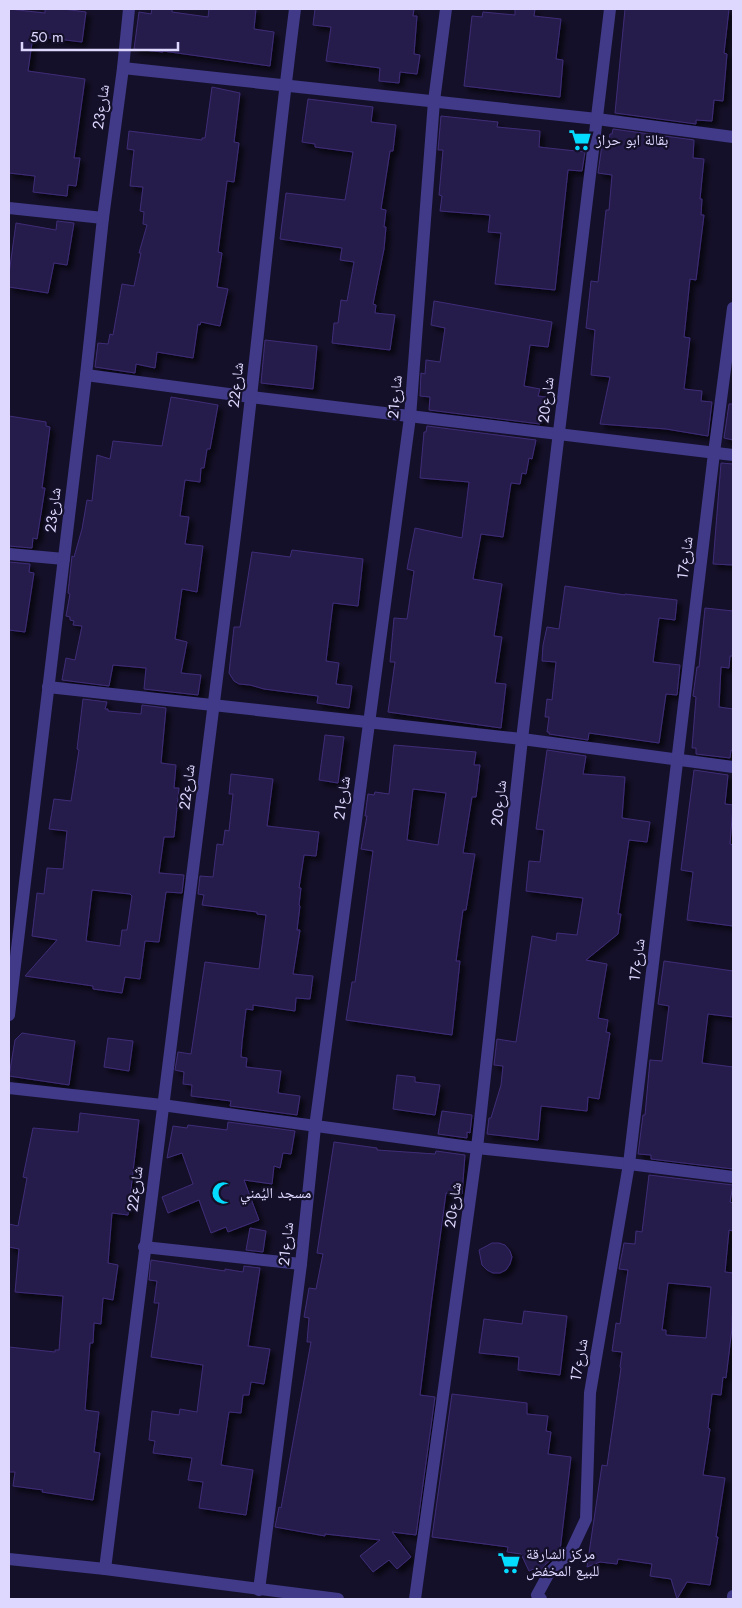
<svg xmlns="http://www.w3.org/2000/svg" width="742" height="1608" font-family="Jost,'Noto Naskh Arabic',sans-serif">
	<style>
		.building { fill: #271b4b; stroke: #3e2d77; fill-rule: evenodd; filter: url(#shadow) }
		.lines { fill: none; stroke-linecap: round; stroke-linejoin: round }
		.minor { stroke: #403a89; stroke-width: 12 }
		.tertiary { stroke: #403a89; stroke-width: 12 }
		.labels { text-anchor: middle; stroke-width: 4.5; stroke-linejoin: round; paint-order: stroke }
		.street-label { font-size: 15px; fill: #ded8ff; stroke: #151029 }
		.poi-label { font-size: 15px; fill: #ded8ff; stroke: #151029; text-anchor: start }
	</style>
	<defs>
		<filter id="shadow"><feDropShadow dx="4.5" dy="4.5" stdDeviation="2.5" flood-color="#0009"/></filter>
	</defs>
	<rect width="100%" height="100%" fill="#151029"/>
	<g class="building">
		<polygon points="9,9 45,13 45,9 63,9 86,12 82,42 33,36 28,71 85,79 74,158 80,158 76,186 68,185 67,196 33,192 35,176 9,173"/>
		<polygon points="152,9 172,9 172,12 208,17 209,9 256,9 254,29 274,32 270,66 163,51 163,52 134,49 139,12 151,14"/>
		<polygon points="315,9 414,9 413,16 417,16 414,54 420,55 417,74 400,72 399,83 379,81 380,68 326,61 331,27 313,25"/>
		<polygon points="515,9 535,9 534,16 561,19 556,59 563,60 560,97 464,86 472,16 482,17 483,12 515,15"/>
		<polygon points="625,9 729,9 724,53 727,54 723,101 714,100 712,121 696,120 696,124 615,113"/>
		<polygon points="212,87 240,93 234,142 239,143 234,182 227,181 218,252 222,253 217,287 228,289 220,326 201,322 200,325 198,324 193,358 157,352 155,368 136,364 135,373 95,367 98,343 108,344 110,334 113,335 122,284 134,286 141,253 139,253 147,225 143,224 144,212 140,211 143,187 130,186 134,150 127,149 129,131 202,140 202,138 205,138"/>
		<polygon points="308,99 373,107 371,122 396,125 393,151 390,151 381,209 386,210 384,227 386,227 384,249 373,304 376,305 375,313 395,315 390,350 332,343 334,323 338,323 341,300 347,301 354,262 340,260 342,248 280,239 286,193 345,200 353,152 315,147 315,144 302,142"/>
		<polygon points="441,116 498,122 497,127 540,131 539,147 585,152 582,171 568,170 555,290 495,284 501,233 488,232 490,215 440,211 442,196 439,195 443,150 438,150"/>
		<polygon points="613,129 694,140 693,158 704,159 700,199 702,199 701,215 704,215 696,280 690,279 684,337 690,338 684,389 702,391 701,401 712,402 708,436 666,429 600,424 610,377 591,375 595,330 586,328 591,281 598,282 606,210 609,210 612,175 598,173 602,145 608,146 610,134 612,134"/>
		<polygon points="57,221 74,223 67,265 54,263 48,293 9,287 9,274 16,223 56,230"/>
		<polygon points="434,301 552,322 548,347 530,345 524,386 540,389 538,396 546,397 540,424 429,410 430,397 420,396 421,373 425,374 426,360 440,362 445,328 431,325"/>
		<polygon points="265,340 317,346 313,389 261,383"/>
		<polygon points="171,397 218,405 210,449 207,449 204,468 201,468 200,482 185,480 180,516 189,517 185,544 203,546 197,592 182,589 175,639 187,642 181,673 201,675 198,695 144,689 146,668 113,665 109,686 62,680 66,658 75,660 82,626 73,625 74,621 70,620 70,617 66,616 70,594 68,593 72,556 74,557 82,529 87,500 92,501 97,455 110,459 113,441 162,446"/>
		<polygon points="729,404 733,404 733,440 724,438"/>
		<polygon points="9,416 46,422 46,426 50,427 42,488 45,488 37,539 33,538 32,548 9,546"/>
		<polygon points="427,426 536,440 532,459 529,458 526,474 522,473 520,484 511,483 503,537 481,534 473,579 502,584 494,636 502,637 495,683 506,684 501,728 388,712 395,662 390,662 394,618 407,619 414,571 407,569 415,528 462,538 469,482 420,478 424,432 426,432"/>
		<polygon points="721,463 733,464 733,565 713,564"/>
		<polygon points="292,550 363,559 358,606 333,603 326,661 339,663 336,684 352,686 349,708 317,703 318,696 264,689 250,685 239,684 234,681 229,673 234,627 240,627 252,552 290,557"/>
		<polygon points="9,562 30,564 29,572 34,573 25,632 9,630"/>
		<polygon points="565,586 625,595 625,594 677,600 675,620 659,618 653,662 680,665 677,695 666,694 659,743 589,733 588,740 549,734 549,732 547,732 549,717 545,717 547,699 552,700 556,662 542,661 543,645 547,627 559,629"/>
		<polygon points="705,608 733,611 733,656 730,656 729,668 721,667 719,707 733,709 733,751 731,750 730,758 696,754 696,748 692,748 696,697 693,696 697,667 699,667"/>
		<path d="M83 699 107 702 105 709H108V711L141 714 142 705 166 708 161 763 176 765 174 788H179L174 837H164L159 873 184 875 182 893 166 892 159 942 145 941 140 979 125 977 122 993 93 989V986L25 976 57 940 32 936 37 893 44 894 47 868 63 869 67 831 49 829 54 799 71 801 79 750 77 749ZM92 890 130 894 132 896 127 930H122L120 946 86 941Z"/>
		<polygon points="325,735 344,737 338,783 319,780"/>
		<path d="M394 745 476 752 474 765H480L476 797H472L463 853 475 854 466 910H463L456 961H460L452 1035 346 1020 352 982H355L373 851 361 849 367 816H365L368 794 374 795 375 792 389 794ZM413 789 446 793 438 845 407 840Z"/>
		<polygon points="547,750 586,756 583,774 625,777 622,818 650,822 647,842 629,840 618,914 621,914 618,934 586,960 607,964 598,1018 608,1020 606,1032 610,1033 599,1099 588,1097 587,1111 541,1106 538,1140 487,1134 489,1118 491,1118 501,1085 503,1066 494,1065 497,1039 516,1042 532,936 556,941 557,933 577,935 583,898 526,891 529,861 540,862 544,830 536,829"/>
		<polygon points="694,770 728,775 725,804 733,805 730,844 733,845 733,926 687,920 693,872 681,870"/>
		<polygon points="231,774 273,779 267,826 319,832 316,856 304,855 299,888 301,888 299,905 300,906 297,930 300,930 293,974 313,976 310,999 296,998 295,1011 253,1005 253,1010 246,1009 242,1043 241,1057 247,1058 246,1067 281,1071 278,1093 300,1096 297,1115 230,1106 231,1101 191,1096 192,1085 183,1084 184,1072 175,1070 178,1052 191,1054 205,962 259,969 266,915 257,914 257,912 202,905 204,895 198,894 200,876 213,877 217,844 223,845 225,830 229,831 233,794 229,794"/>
		<polygon points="664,961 733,971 733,1017 708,1014 702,1063 733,1067 733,1169 651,1159 651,1155 638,1154 643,1115 645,1115 650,1060 662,1061 669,1006 658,1004"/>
		<polygon points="22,1033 75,1041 69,1085 9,1076 15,1040"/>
		<polygon points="108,1038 133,1041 129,1071 104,1067"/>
		<polygon points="397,1075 415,1077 415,1082 440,1085 435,1115 393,1109"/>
		<polygon points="442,1111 472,1115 470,1133 467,1132 467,1138 438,1134"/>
		<polygon points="80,1113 139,1120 128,1215 112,1213 108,1263 118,1265 113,1300 103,1298 101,1324 94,1323 93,1343 90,1343 85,1410 99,1412 94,1452 100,1453 93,1500 42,1492 43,1490 13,1486 15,1472 9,1472 9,1347 55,1352 55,1350 59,1350 63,1296 15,1292 19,1249 9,1247 9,1224 18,1226 27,1178 23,1177 33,1128 78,1132"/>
		<polygon points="228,1122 295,1131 291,1154 283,1153 280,1168 274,1166 272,1184 244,1180 259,1220 228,1232 226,1227 211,1233 199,1200 168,1213 162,1197 193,1184 182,1153 167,1158 173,1126 187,1128 188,1125 227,1130"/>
		<polygon points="334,1142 377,1148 377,1150 435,1154 436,1151 465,1155 462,1194 446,1193 432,1298 420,1395 435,1397 416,1535 392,1532 411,1557 397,1569 389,1560 373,1572 360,1556 380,1540 325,1534 325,1536 275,1527 279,1507 281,1508 311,1342 307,1342 309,1318 304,1317 309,1288 316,1289 323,1254 317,1253"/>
		<path d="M649 1175 733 1185 730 1202 733 1203V1231L729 1230 725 1272 733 1273 732 1328 726 1378 723 1377 721 1395 712 1394 708 1428 710 1429 703 1475 725 1478 716 1537H718L710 1585 687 1582 677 1599 671 1579 650 1576 652 1564 618 1559 617 1564 600 1562 587 1567 602 1465 607 1466 621 1368 620 1367 622 1352 612 1351 616 1323 620 1324 628 1270 619 1269 624 1243 635 1244 636 1231 642 1232ZM668 1283 711 1287 706 1338 666 1335V1330H662Z"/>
		<polygon points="250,1228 266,1231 263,1252 246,1250"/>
		<polygon points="492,1243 499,1243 505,1245 510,1251 512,1257 510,1264 506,1270 500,1273 493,1273 487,1270 482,1265 479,1250"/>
		<polygon points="151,1260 225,1271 225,1269 243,1272 244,1266 260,1268 248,1346 270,1349 264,1384 251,1382 249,1395 243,1395 241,1413 229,1412 221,1465 253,1470 246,1515 199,1508 203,1482 188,1480 192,1458 153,1453 155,1441 149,1440 152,1411 179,1415 180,1409 197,1412 203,1365 151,1357 159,1303 154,1303 157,1281 149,1280"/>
		<polygon points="524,1311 567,1316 560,1375 518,1370 519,1357 479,1353 484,1319 522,1324"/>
		<polygon points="452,1394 527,1403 527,1414 548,1416 546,1431 551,1432 548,1454 571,1457 560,1551 543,1567 540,1573 536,1568 529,1571 521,1554 507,1552 508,1547 432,1537"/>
	</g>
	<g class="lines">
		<g class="minor">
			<polyline points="123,68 597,119 733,137"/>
			<polyline points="9,208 103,218"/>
			<polyline points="86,375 251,397 733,455"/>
			<polyline points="9,554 64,559"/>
			<polyline points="48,687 522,739 733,767"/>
			<polyline points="9,1015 86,375 103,218 123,68 129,9"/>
			<polyline points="9,1088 162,1105 477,1148 629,1164 733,1177"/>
			<polyline points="144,1247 301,1264"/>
			<path d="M105 1569C147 1221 193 874 236 527 257 354 273 181 295 9"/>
			<polyline points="259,1590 301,1264 315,1127 410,417 434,101 446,9"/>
			<polyline points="415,1599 477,1148 522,739 610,9"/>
			<polyline points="541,1599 537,1595 549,1573 571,1551 586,1519 590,1393 629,1164 714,453 733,308"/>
			<polyline points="733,1599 733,1596"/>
		</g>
		<polyline class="tertiary" points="9,1559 105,1569 338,1599"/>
	</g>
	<defs>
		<symbol id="supermarket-bare" viewBox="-9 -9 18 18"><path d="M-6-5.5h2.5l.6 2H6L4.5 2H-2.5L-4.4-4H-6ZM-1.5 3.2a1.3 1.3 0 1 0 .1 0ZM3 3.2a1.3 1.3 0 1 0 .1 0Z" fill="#04dcff" stroke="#151029" stroke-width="2.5" paint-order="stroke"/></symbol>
		<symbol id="mosque-bare" viewBox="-9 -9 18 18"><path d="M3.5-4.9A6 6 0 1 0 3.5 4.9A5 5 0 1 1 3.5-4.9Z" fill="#04dcff" stroke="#151029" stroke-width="2.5" paint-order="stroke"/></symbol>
	</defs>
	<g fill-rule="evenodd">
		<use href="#supermarket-bare" x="564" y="124" width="32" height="32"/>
		<use href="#mosque-bare" x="207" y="1177" width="32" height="32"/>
		<use href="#supermarket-bare" x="493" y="1547" width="32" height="32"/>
	</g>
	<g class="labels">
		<g class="street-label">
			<text transform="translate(101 107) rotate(-82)" y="5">شارع23</text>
			<text transform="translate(236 385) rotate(-84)" y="5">شارع22</text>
			<text transform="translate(395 397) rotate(-85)" y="5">شارع21</text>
			<text transform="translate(546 400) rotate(-83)" y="5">شارع20</text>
			<text transform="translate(53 510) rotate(-83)" y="5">شارع23</text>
			<text transform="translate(685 558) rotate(-83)" y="5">شارع17</text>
			<text transform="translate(187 787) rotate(-83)" y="5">شارع22</text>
			<text transform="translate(342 798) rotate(-82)" y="5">شارع21</text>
			<text transform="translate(499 803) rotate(-84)" y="5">شارع20</text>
			<text transform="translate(637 960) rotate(-83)" y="5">شارع17</text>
			<text transform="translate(135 1189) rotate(-83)" y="5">شارع22</text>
			<text transform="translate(453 1205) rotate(-82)" y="5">شارع20</text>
			<text transform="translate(286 1244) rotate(-84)" y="5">شارع21</text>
			<text transform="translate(579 1360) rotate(-80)" y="5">شارع17</text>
		</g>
		<g class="poi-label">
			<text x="596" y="145">بقالة ابو حراز</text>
			<text x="240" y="1198">مسجد اليُمني</text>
			<text x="526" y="1559">مركز الشارقة<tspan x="526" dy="17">للبيع المخفض</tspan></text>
		</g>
	</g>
	<rect width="742" height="1608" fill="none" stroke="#ded8ff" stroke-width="20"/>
	<path d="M22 42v8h156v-8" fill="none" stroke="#ded8ff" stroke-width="2.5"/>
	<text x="30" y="42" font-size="15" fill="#ded8ff" stroke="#151029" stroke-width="4" paint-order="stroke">50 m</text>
</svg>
